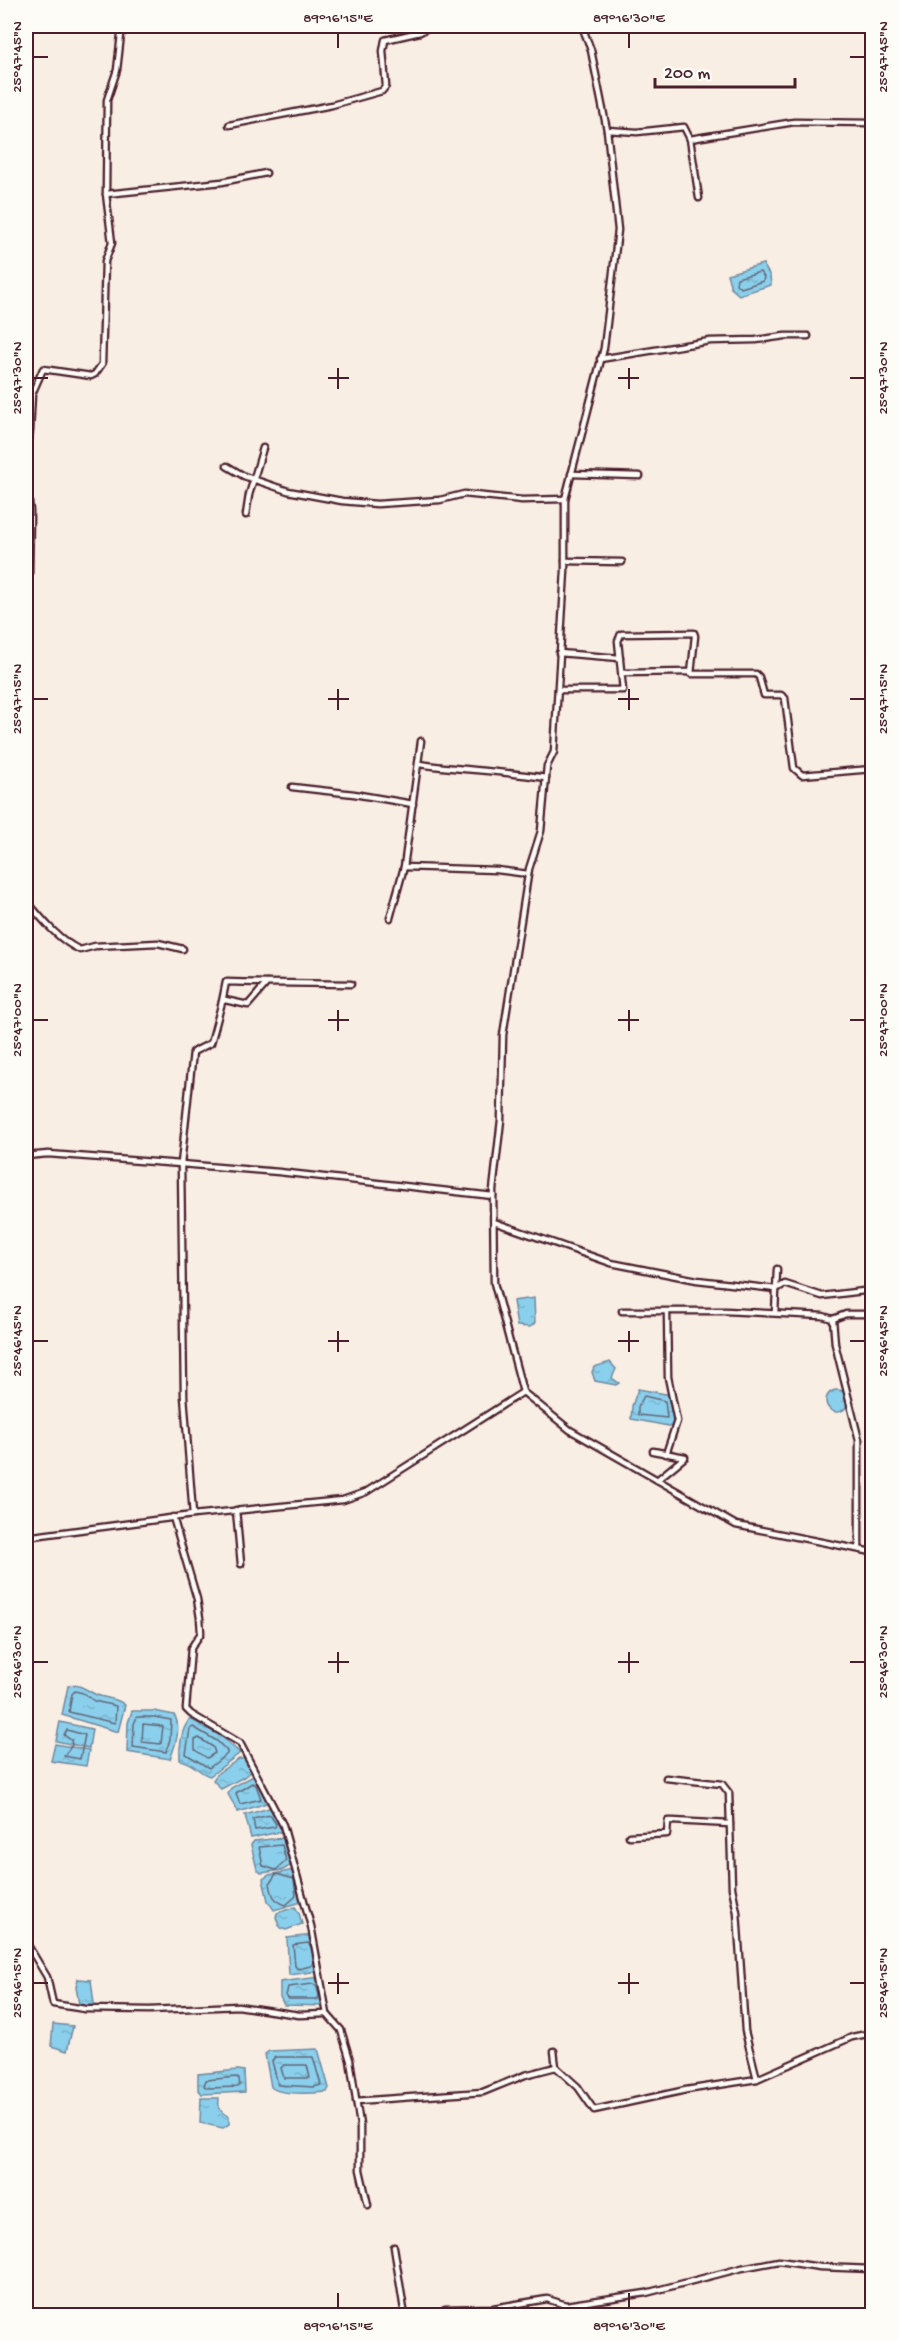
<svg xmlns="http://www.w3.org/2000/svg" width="898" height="2341" font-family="'Gochi Hand',sans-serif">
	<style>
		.water { fill: url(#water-ripples); stroke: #70899f; stroke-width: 1.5 }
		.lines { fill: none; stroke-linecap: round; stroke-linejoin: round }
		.shore { stroke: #646678; stroke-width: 1.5 }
		.minor-casing { stroke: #4a1f2b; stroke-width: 9 }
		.minor { stroke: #fdfcf7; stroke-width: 4.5 }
		.ticks { fill: none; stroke: #4a1f2b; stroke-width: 2 }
		.neatline { fill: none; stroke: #4a1f2b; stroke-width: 2 }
		.ticks-label { font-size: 15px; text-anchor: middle; fill: #4a1f2b }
	</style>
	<defs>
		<pattern id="water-ripples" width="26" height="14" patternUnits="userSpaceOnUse" patternTransform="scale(1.5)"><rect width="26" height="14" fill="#8ad0ec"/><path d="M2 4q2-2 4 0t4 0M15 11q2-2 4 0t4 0" fill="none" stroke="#79b2cb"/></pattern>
	</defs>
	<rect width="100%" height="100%" fill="#f9eee4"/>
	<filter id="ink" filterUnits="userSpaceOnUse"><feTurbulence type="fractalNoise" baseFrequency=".0167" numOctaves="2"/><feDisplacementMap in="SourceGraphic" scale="12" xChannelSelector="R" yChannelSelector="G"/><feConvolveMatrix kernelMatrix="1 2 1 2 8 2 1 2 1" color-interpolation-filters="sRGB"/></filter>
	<g filter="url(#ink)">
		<g class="water">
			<polygon points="763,264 770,276 771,285 739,295 731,288 727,274"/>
			<polygon points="534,1298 535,1323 530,1327 517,1326 513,1301"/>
			<polygon points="610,1362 616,1369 612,1378 619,1383 616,1385 595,1381 592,1372 594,1367"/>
			<polygon points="638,1389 671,1395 674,1427 631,1419 632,1406"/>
			<circle cx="837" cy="1401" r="11"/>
			<path d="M75 1685C85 1687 89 1692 97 1695 107 1699 117 1698 125 1705L118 1732 62 1715 68 1686Z"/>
			<path d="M132 1711H154L174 1715C182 1726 175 1747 170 1759L127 1752 128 1723Z"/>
			<path d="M190 1719 221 1736 240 1753 210 1776C198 1773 195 1763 180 1760 179 1747 181 1729 190 1719Z"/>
			<polygon points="60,1722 92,1729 89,1748 56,1741"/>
			<polygon points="55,1744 89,1750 86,1766 51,1761"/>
			<polygon points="239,1759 245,1759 251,1765 252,1770 244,1777 221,1789 213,1780 218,1773"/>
			<polygon points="257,1774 270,1802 238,1812 228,1794 231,1788"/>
			<polygon points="269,1808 276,1810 284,1831 251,1838 245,1815"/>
			<polygon points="281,1838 288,1840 293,1864 283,1870 261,1873 257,1869 251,1845 254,1841"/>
			<polygon points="294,1870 299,1874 302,1902 274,1910 268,1901 263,1879 269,1875"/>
			<polygon points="295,1907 299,1913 302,1924 286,1930 280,1928 276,1917 277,1913"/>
			<polygon points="314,1935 319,1953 320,1971 289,1975 287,1938"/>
			<polygon points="320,1977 327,2006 284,2005 280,1997 280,1982"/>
			<polygon points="78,1979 91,1980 94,2004 89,2006 79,2004 76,1987"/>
			<polygon points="53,2024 73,2026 67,2051 51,2046"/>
			<path d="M318 2049 329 2088 327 2092C315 2093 280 2096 271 2087L265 2054 269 2051Z"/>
			<polygon points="238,2070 244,2071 245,2092 202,2094 198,2089 198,2074"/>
			<path d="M201 2098H219C218 2108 219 2112 229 2116V2124L223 2128 200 2123Z"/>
		</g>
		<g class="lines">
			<g class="shore">
				<polygon points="760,272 764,277 763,281 741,288 736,284 737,278"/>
				<polygon points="644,1396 665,1401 667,1418 638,1415 638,1407"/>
				<polygon points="75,1691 83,1693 94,1701 116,1706 115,1723 69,1712 72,1694"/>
				<polygon points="137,1717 154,1717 171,1720 170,1739 166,1752 133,1747 134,1724"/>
				<polygon points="143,1724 163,1726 161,1744 142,1742"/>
				<polygon points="193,1727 217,1741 227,1751 227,1754 209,1768 186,1754 190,1729"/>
				<polygon points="67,1730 85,1735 80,1759 64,1756 72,1745 71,1740 64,1735"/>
				<polygon points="199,1738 213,1747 215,1753 207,1758 195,1750 195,1740"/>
				<polygon points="252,1783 256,1785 261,1799 240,1804 236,1793"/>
				<polygon points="270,1815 276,1824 275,1827 255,1830 253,1819"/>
				<polygon points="282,1845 286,1861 276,1870 263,1866 259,1847"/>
				<path d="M276 1874 294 1879 296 1896 286 1905C274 1901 272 1896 270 1883Z"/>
				<polyline points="311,1947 308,1943 293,1945 295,1966 298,1969 311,1966 314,1962"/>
				<polygon points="313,1984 316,1985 319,1995 318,1999 289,1999 286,1996 288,1987"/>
				<polygon points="275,2057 313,2057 321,2085 314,2087 278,2085 272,2061"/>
				<polygon points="284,2065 307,2065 310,2078 284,2078 281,2068"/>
				<polygon points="236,2077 239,2079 240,2085 238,2087 207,2088 204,2086 206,2080"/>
			</g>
			<defs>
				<g id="minor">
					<polyline points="582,26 591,50 607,130 618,230 604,348 565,499 565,571 554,752 547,766 541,831 529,869 503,1035 501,1120 493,1190 494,1283 523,1392 570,1430 736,1525 872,1552"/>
					<polyline points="229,125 332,105 382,91 386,86 383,51 385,40 420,32 431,26"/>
					<polyline points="607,130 637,132 684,127 690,139 794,122 872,123"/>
					<polyline points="690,139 699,198"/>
					<polyline points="106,194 222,182 266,173"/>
					<polyline points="600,359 710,341 756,340 785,336 808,336"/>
					<polyline points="26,461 30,431 32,394 43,369 91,376 95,374 102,364 105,261 112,243 106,194 107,100 117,70 122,26"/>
					<polyline points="227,466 244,476 288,491 342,501 377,504 440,500 464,494 522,500 565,499"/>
					<polyline points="571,474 640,476"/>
					<polyline points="26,477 30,511 29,575 26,584"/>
					<polyline points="246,515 249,495 263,448"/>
					<polyline points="565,561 622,562"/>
					<polyline points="559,653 620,658"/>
					<polyline points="622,673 690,672"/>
					<polyline points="558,690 623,690 618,641 621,634 694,633 695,636 691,674 756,674 759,677 764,695 781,695 785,698 794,768 802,775 872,769"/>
					<path d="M419 764C461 770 504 771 546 778"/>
					<polyline points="292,787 354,794 413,804"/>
					<polyline points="404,867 497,870 528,874"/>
					<path d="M26 900C41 918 58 940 80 950L95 946 158 943 183 949"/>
					<polyline points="390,918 404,867 421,741"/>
					<polyline points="222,1002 226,982 266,983"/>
					<polyline points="870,1085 872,1029"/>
					<polyline points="26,1156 48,1154 181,1164 193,1052 211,1043 222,1002 225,1000 248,1005 267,983 351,984"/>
					<polyline points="494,1222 611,1263 697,1280 776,1289 785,1284 822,1296 872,1290"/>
					<polyline points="622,1311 725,1311 823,1316 833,1319 846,1314 872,1314"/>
					<polyline points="775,1313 777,1269"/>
					<polyline points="833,1319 835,1344 859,1440 859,1549"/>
					<polyline points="653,1451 685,1457 657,1480"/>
					<polyline points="666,1454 677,1421 668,1377 667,1312"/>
					<polyline points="236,1510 241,1564"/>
					<polyline points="193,1515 184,1396 181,1164 279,1172 493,1196"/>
					<polyline points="173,1517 197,1599 200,1618 201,1633 191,1648 186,1709 191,1714 240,1743 283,1825 311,1926 327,2014 341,2030 350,2060 360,2125 360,2170 368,2205"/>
					<polyline points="26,1537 193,1515 343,1500 366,1492 523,1392"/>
					<polyline points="666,1778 722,1784 729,1793 732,1888 737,1912 745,2031 757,2079"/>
					<polyline points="629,1836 667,1834 668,1821 672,1821 730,1824"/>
					<polyline points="26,1942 47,1977 53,2004 85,2009 150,2010 238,2006 299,2015 327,2014"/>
					<polyline points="554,2051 556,2067"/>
					<polyline points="356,2101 483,2092 525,2075 556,2067 578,2087 594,2110 686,2090 757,2079 852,2037 872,2033"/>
					<polyline points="394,2247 405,2316"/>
					<polyline points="435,2316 445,2309 493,2308 547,2299 566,2305 646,2293 742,2268 779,2261 820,2267 872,2269"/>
				</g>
			</defs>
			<use href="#minor" class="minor-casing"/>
			<use href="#minor" class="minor"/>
		</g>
	</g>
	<path class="ticks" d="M338 33V48M629 33V48M33 57H48M850 57H865M338 368V389M629 368V389M33 378H48M328 378H349M618 378H639M850 378H865M338 689V710M629 689V710M33 699H48M328 699H349M618 699H639M850 699H865M338 1010V1031M629 1010V1031M33 1020H48M328 1020H349M618 1020H639M850 1020H865M338 1331V1352M629 1331V1352M33 1341H48M328 1341H349M618 1341H639M850 1341H865M338 1652V1673M629 1652V1673M33 1662H48M328 1662H349M618 1662H639M850 1662H865M338 1973V1994M629 1973V1994M33 1983H48M328 1983H349M618 1983H639M850 1983H865M338 2293V2308M629 2293V2308"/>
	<rect width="898" height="2341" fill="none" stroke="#fdfcf7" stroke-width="66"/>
	<path d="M655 78v9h140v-9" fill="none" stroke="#4a1f2b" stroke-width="3"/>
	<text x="664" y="78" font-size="18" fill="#4a1f2b" stroke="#fdfcf7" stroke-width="4.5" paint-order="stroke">200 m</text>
	<rect x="33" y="33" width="832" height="2275" class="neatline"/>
	<g class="ticks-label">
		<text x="338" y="22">89°16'15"E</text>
		<text x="629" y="22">89°16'30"E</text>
		<text transform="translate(16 57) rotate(-90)" y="5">25°47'45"N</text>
		<text transform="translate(882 57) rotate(-90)" y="5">25°47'45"N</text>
		<text transform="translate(16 378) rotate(-90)" y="5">25°47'30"N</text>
		<text transform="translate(882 378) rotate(-90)" y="5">25°47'30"N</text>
		<text transform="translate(16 699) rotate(-90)" y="5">25°47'15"N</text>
		<text transform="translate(882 699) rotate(-90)" y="5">25°47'15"N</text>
		<text transform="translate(16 1020) rotate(-90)" y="5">25°47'00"N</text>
		<text transform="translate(882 1020) rotate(-90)" y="5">25°47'00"N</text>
		<text transform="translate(16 1341) rotate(-90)" y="5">25°46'45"N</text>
		<text transform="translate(882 1341) rotate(-90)" y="5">25°46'45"N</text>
		<text transform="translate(16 1662) rotate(-90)" y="5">25°46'30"N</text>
		<text transform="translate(882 1662) rotate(-90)" y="5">25°46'30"N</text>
		<text transform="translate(16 1983) rotate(-90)" y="5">25°46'15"N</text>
		<text transform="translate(882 1983) rotate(-90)" y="5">25°46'15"N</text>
		<text x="338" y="2330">89°16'15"E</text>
		<text x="629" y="2330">89°16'30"E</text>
	</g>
</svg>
